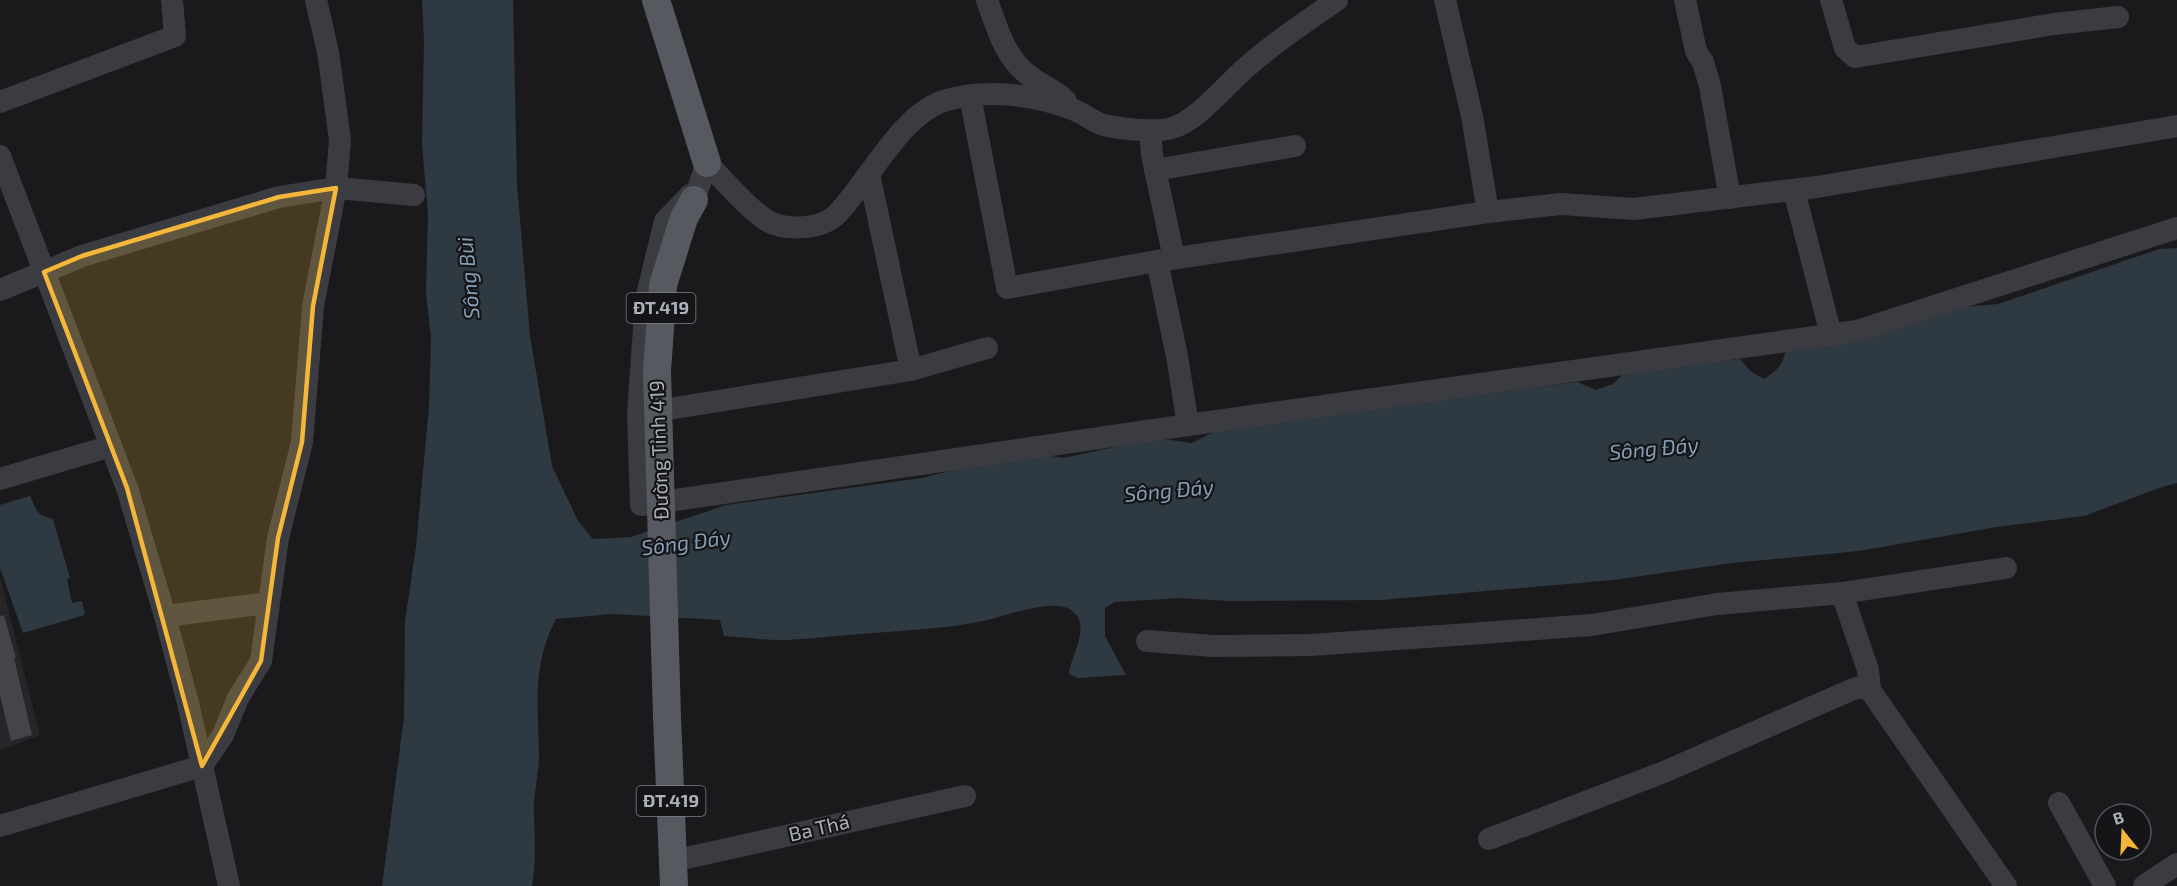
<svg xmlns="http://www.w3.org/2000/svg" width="2177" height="886" font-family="'Exo 2',sans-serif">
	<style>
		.built { fill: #262629 }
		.water { fill: #2f3941 }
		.building { fill: #444549 }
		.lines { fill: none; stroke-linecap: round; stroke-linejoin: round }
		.minor { stroke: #3b3c41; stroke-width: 22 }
		.major { stroke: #575960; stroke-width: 28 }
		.major-bridge { stroke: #575960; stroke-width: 28 }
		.marked { fill: #f5b739; fill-opacity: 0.2; stroke: #f5b739; stroke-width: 4.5; stroke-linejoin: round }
		.labels { text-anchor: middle; stroke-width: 4.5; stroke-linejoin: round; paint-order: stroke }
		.shield { fill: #151517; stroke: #7f828a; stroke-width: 1.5 }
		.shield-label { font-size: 18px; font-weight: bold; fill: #acb1bc }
		.street-label { font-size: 20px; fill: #acb1bc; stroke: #151517 }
		.water-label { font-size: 21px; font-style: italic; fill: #849fb7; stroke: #151517 }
	</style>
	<rect width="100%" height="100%" fill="#1a1a1c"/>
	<polygon class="built" points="0,577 40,735 0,750"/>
	<g class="water">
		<path d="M422 0H513L517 184 530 336 552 466 578 521 593 539 631 537 726 505 922 478 1025 452 1064 458 1156 438 1192 443 1221 428 1577 382 1596 390 1613 384 1624 373 1740 359 1750 371 1764 379C1778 370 1784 364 1786 347L1962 307 1998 304 2159 249 2177 248V483L2162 487 2084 516 1997 527 1859 551 1732 563 1613 580 1382 600 1228 601 1180 598 1115 602 1105 608V636L1126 675 1078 678 1069 674C1070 656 1093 625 1071 610 1053 597 1004 617 983 621 952 628 919 629 887 632 854 634 821 638 787 640 766 641 744 637 724 636L720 620 613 614 556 619C532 665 538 705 539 754 539 770 535 787 534 804 534 832 537 858 532 886H382L404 717 405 621 416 547 429 406 431 339 426 293 428 214 422 144 424 41Z"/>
		<path d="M30 496C38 511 34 514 53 519L70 578 67 579 72 603 82 601 85 615 23 633 0 568V505Z"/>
	</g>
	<polygon class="building" points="4,615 16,658 14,658 32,735 11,741 0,695 0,616"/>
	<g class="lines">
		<g class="minor">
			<path d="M987 0C997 28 1005 59 1031 77 1042 86 1056 90 1066 101"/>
			<polyline points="1445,0 1472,116 1488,212"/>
			<polyline points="1685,0 1696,51 1703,62 1710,86 1730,198"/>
			<polyline points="1831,0 1845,48 1855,57 2054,24 2118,17"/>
			<polyline points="970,96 1007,288 1157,261 1488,212 1561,204 1634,209 1817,187 2177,126"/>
			<polyline points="0,102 175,36 172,0"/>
			<polyline points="1150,130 1152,155 1174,258"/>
			<polyline points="0,156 127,488 165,616 188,703 229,886"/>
			<polyline points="1155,170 1295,146"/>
			<polyline points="869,174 911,370"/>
			<polyline points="1794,190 1831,335"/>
			<polyline points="690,195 665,221 646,299 638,414 641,505 1188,425 1857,331 2177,228"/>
			<path d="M694 200 707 163C726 182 744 205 766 220 783 231 819 230 835 216 868 184 901 112 947 100 986 89 1034 94 1072 109 1083 113 1093 122 1104 125 1121 129 1155 133 1172 128 1198 121 1228 82 1249 65 1276 41 1307 21 1337 0"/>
			<polyline points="1157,261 1177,356 1188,425"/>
			<polyline points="0,290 82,256 279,197 336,188 414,195"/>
			<polyline points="644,413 911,370 987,348"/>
			<polyline points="0,479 111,446"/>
			<polyline points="1842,593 2006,568"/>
			<polyline points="165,616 268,603"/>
			<polyline points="1147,641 1213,646 1311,645 1469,634 1592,625 1717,604 1842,593 1868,670 1870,690 2006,886"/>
			<polyline points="2059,803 2105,886"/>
			<polyline points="0,826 202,766 223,735 238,698 261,661 278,538 302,442 313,306 336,188 340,140 328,52 316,0"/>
			<polyline points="1489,839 1664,772 1851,690 1861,687 1870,690"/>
			<polyline points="673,861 965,796"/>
			<polyline points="2144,886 2177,864"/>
		</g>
		<g class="major">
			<polyline points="656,0 707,163"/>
			<polyline points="667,717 674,886"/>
		</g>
		<polyline class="major-bridge" points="667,717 657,371 663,285 684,218 694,200"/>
	</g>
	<path class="marked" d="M336 188 313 306 302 442 278 538 261 661 202 766 127 488 44 272 82 256 279 197Z"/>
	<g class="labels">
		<g class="shield">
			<rect x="626.5" y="293" width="69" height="30" rx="4.5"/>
			<rect x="636.5" y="786" width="69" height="30" rx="4.5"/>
		</g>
		<g class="shield-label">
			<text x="661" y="314">ĐT.419</text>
			<text x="671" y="807">ĐT.419</text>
		</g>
		<g class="street-label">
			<text transform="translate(659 450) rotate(-92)" y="7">Đường Tỉnh 419</text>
			<text transform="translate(819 828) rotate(-13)" y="7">Ba Thá</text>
		</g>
		<g class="water-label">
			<text transform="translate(469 278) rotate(-95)" y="7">Sông Bùi</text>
			<text transform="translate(1654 449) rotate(-5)" y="7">Sông Đáy</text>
			<text transform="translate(1169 491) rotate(-5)" y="7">Sông Đáy</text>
			<text transform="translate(686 543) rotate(-7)" y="7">Sông Đáy</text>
		</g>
	</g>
	<g transform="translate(2123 832) rotate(342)"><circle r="28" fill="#151517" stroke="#515359" stroke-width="1.5"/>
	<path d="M0-4.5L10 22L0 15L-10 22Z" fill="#f5b739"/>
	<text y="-9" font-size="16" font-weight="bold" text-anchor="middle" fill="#acb1bc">B</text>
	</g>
</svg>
